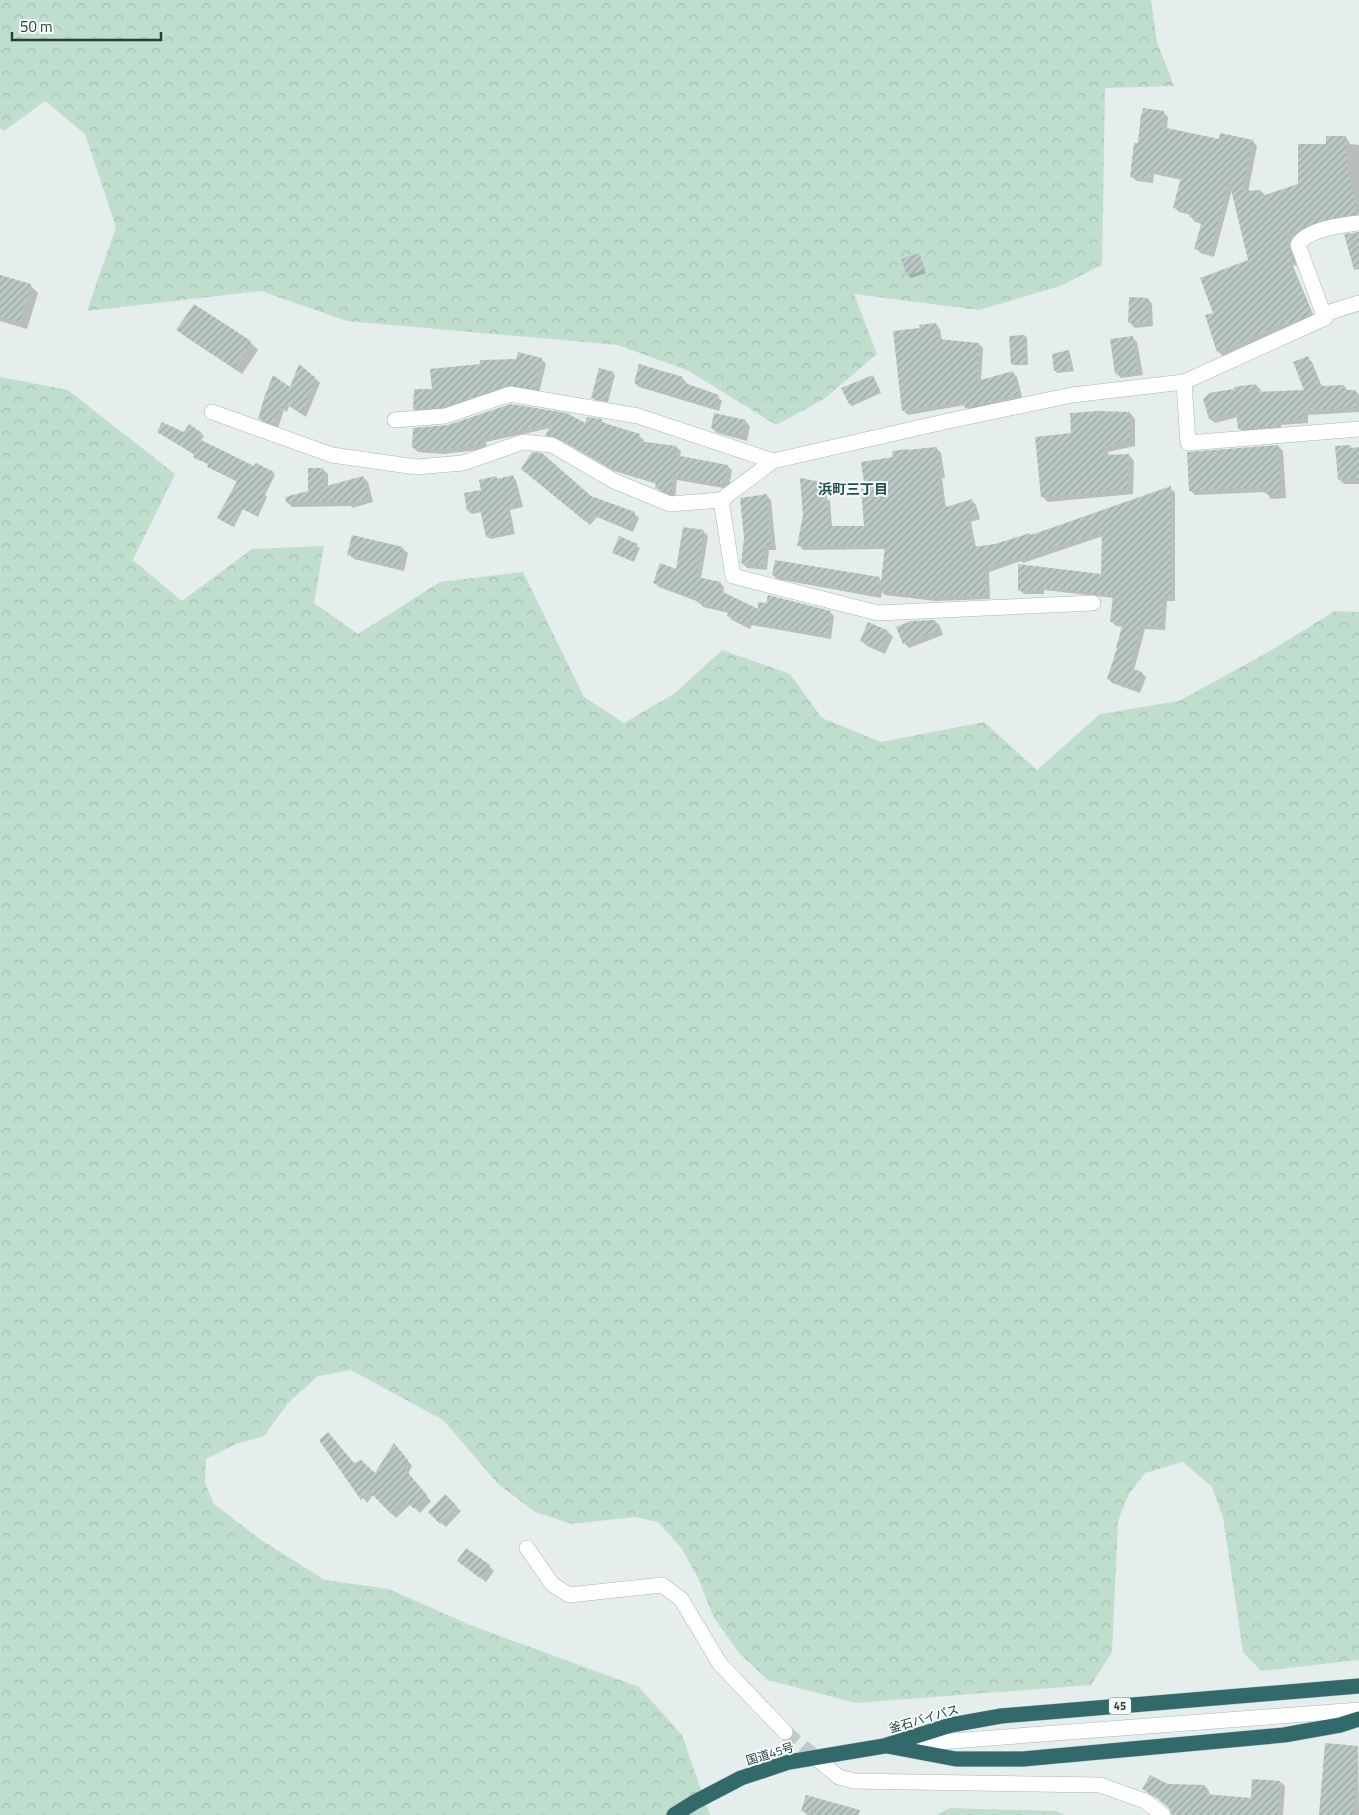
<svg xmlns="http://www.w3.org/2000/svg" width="1359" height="1815" font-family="'Titillium Web','Noto Sans JP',sans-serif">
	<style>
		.forest { fill: url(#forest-crowns) }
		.shadow { fill: #0003 }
		.building { fill: url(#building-hatch) }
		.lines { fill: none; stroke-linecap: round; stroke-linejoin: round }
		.minor-tunnel { stroke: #bfcbc9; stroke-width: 15; stroke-dasharray: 15 8; stroke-linecap: butt }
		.minor-casing { stroke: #a8b6b4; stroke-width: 16 }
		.highway-casing { stroke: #c2c9c9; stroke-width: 16 }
		.minor { stroke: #fff; stroke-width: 15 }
		.highway { stroke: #326a6b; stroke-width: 15 }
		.labels { text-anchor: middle; stroke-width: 4; stroke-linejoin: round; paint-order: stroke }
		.shield { fill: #f6faf9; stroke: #647776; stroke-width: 1 }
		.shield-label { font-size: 11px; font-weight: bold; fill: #253f3e }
		.street-label { font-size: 12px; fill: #253f3e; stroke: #f6faf9 }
		.neighbourhood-label { font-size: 14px; font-weight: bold; fill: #215150; stroke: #f6faf9 }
	</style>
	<defs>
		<pattern id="forest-crowns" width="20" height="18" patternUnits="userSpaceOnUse" patternTransform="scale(1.25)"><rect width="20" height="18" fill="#c0dece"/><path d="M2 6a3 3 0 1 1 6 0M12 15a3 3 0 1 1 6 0" fill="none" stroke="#a5c0b2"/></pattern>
		<pattern id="building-hatch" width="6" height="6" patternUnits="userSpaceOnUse" patternTransform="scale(1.25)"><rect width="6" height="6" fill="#bbc9c6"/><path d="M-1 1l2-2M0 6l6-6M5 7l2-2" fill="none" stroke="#98a5a2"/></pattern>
	</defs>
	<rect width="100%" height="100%" fill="#e5eeec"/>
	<g class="forest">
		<polygon points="0,0 1151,0 1157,42 1174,86 1105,88 1102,265 1060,286 979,310 854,294 877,354 824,399 776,425 689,371 618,345 347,321 261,291 87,311 116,227 85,134 45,101 4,131 0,128"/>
		<polygon points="0,377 68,390 175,474 133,560 182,601 252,549 324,546 314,603 358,634 440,582 523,572 584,697 624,723 675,693 722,650 790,674 822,718 881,742 984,722 1037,770 1100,714 1179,701 1270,651 1335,611 1359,612 1359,1660 1261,1671 1243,1652 1223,1517 1212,1487 1183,1462 1145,1473 1129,1494 1118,1521 1112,1652 1091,1685 856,1703 768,1680 739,1653 714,1618 698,1578 682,1549 658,1522 635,1517 572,1524 535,1512 498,1484 443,1420 351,1370 318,1376 288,1403 264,1436 236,1444 206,1459 205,1483 214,1504 261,1540 325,1580 389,1589 470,1625 639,1687 682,1735 710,1815 0,1815"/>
		<polygon points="950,1808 1056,1811 1065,1815 936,1815"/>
	</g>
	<g class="shadow">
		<polygon points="1163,112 1168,117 1167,129 1220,140 1253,141 1257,146 1248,192 1261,191 1266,196 1299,185 1327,145 1346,137 1350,144 1359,145 1359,219 1292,238 1293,254 1298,265 1293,266 1315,319 1240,350 1223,356 1218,351 1214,313 1250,261 1232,190 1214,257 1200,253 1196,248 1202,224 1195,222 1191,217 1191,215 1179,212 1174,207 1182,180 1154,174 1153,183 1137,181 1132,177 1139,145"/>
		<polygon points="919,254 926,273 911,278 903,260"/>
		<polygon points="0,276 30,285 38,293 27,329 0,321"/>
		<polygon points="1148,299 1152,304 1153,326 1135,328 1130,323"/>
		<polygon points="936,324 940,329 942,341 979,344 983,348 981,381 1012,372 1017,377 1023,400 970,412 965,405 908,415 904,411 921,329"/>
		<polygon points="178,330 250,342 258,350 242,374 186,337"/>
		<polygon points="1025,336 1027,338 1028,365 1014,365 1012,363"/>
		<polygon points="1132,337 1137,342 1143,375 1121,378 1116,373"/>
		<polygon points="1068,352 1070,354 1074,371 1057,373 1055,370"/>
		<polygon points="1308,358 1312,362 1322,387 1344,386 1348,391 1355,391 1359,395 1359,412 1308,415 1308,423 1281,425 1281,430 1244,433 1240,429 1238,417 1215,423 1210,419 1205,399 1256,385 1261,390 1261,393 1306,391"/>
		<polygon points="541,359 546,364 539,393 448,411 419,413 414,409 434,390"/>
		<polygon points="613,373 615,375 608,402 595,400 593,398"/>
		<polygon points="873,376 881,393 852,406 850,404"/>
		<polygon points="682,378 687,383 686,385 718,397 722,401 719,411 639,387 635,383"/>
		<polygon points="316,379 320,383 306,417 289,406 287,412 284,410 278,428 264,423 260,418 291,389"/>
		<polygon points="511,405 586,424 601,420 606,425 639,436 644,440 643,442 676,447 681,451 680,457 727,466 732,470 729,489 677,480 675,498 661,492 657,487 657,484 614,471 562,441 551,439 546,435 551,428 486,442 487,449 443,454 418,452 413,447 448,426"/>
		<polygon points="1130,413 1135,419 1135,446 1108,452 1109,456 1129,455 1134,461 1133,494 1048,502 1042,496 1073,434"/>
		<polygon points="745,421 750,426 747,441 717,433 712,428"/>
		<polygon points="189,426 204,436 200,442 254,468 273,473 275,475 265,495 267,497 258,517 243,509 234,527 221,520 238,482 210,468 209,464 196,459 194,457 195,455 158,432 185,434"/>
		<polygon points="1278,446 1283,451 1286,498 1271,499 1266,492 1195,495 1190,490"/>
		<polygon points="1350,446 1352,449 1359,448 1359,484 1344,484 1339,479"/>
		<polygon points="937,449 941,453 945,478 942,478 946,508 972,501 976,505 980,519 971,522 976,548 995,546 1031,536 1170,488 1175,492 1175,601 1167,601 1165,630 1145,629 1134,670 1142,673 1146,677 1140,693 1112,683 1108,678 1118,649 1123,627 1116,626 1112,622 1114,598 1044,590 1044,594 1024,594 1020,590 1103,575 1103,536 1023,563 1021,561 989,572 990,599 936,601 885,595 882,592 881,598 777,579 773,575 879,579 882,581 886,549 803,550 799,545 822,483 826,487 827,499 830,501 832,527 866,527 867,490 895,458 908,451"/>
		<polygon points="323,469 328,474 328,487 363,477 368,482 373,502 352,508 351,506 292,507 287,502 309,492"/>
		<polygon points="527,473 634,513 639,518 633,532 597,517 590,525"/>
		<polygon points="496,477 498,480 513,477 516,480 523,507 510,510 515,534 490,539 487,536 482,512 472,514 468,511"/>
		<polygon points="767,496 771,500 776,550 769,550 767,570 747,568 742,563"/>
		<polygon points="704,532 708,536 701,579 720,583 724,587 723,594 759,611 830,612 834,616 831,639 752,625 750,629 732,620 728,615 729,613 703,607 699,602 659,587 655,583 677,571"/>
		<polygon points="353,537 403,549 408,553 404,571 354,559 349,554"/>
		<polygon points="620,538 640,548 634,562 614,553"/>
		<polygon points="935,621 940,626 943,635 909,648 904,643"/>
		<polygon points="888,632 893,637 885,654 867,646 862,641"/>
		<polygon points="320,1440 354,1464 375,1475 398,1449 412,1466 408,1474 431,1501 420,1513 411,1504 396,1518 374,1494 367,1503"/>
		<polygon points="445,1496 461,1511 446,1527 430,1512"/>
		<polygon points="464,1565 489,1566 494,1571 486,1582"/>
		<polygon points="1358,1747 1359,1815 1321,1815"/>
		<polygon points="1280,1782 1285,1786 1283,1815 1173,1815 1173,1811 1159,1799 1149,1794 1144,1789 1168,1785 1205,1786 1209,1791 1210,1796 1253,1799"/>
		<polygon points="802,1810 840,1815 807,1815"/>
	</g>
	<g class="building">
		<polygon points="1143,108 1164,111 1162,127 1219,139 1220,133 1253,140 1242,191 1261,190 1262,196 1298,184 1298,144 1326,144 1326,136 1346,136 1347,168 1359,214 1323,220 1287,234 1289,248 1294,260 1289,262 1312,314 1282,326 1280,324 1236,344 1236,345 1217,352 1205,315 1213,313 1200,278 1248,260 1229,181 1210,253 1194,249 1202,221 1189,217 1190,212 1173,208 1181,177 1150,170 1149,179 1130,177 1134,143 1138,143 1141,114 1142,114"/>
		<polygon points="1359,232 1359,269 1354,270 1344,234"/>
		<polygon points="919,253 925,270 907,276 901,259"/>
		<polygon points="0,275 31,284 20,322 0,317"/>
		<polygon points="1129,297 1148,298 1149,322 1128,323"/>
		<polygon points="194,304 251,341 234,368 176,330"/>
		<polygon points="936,323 938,339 979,343 977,381 1013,371 1019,395 965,408 963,401 902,411 893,331 920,328 919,325"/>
		<polygon points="1025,335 1026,363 1011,364 1009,336"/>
		<polygon points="1133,336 1138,371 1115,374 1110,339"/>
		<polygon points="1069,350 1072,369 1054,371 1052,354"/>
		<polygon points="518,352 542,358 535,389 507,385 443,407 413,409 414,389 432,389 430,369 480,364 480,360 516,359"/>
		<polygon points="1308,356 1320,386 1344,385 1345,390 1356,390 1356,408 1304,410 1304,419 1277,421 1277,426 1238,429 1236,412 1209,419 1203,399 1209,393 1234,389 1234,387 1256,384 1257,392 1304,390 1293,362"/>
		<polygon points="299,364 316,378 302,413 284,403 283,409 280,407 274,424 258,419 264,398 273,375 290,387"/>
		<polygon points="639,364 683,377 682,382 719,395 715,407 634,383"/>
		<polygon points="599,368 614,372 606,401 591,398"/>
		<polygon points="873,375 880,391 849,404 841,388"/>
		<polygon points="511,404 567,413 585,423 587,417 602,419 601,422 640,434 638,441 677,446 675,455 728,465 724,485 673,476 671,494 655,488 656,482 609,467 557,437 545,435 553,423 482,438 483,444 438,450 412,448 413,428 448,425"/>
		<polygon points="1098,411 1130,412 1130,440 1103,447 1104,455 1129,454 1128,489 1041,497 1035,437 1071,433 1070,413"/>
		<polygon points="714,413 746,420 742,436 711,428"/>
		<polygon points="162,422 184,432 189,424 202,433 199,439 254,466 256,463 274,472 263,493 266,494 255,515 241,508 232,526 217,518 237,481 207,467 208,464 193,457 194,454 157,432"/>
		<polygon points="1278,445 1281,493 1265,494 1264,487 1189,491 1187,452"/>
		<polygon points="1350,445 1351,448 1359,447 1359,478 1338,480 1335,446"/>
		<polygon points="937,447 941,474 938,474 943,508 972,499 977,515 967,518 973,547 995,544 1030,533 1031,535 1171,486 1171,597 1163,597 1161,627 1141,625 1130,668 1142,672 1136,689 1107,679 1117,648 1116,648 1123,623 1110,622 1113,595 1040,587 1040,590 1018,591 1018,564 1101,574 1102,531 1017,560 1017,557 985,568 986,595 931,597 880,591 885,545 797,546 803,515 800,478 822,482 824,496 826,495 829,526 864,526 861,489 865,489 861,462 893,457 892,451 907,449 907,450"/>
		<polygon points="532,452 542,453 591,496 635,512 629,528 592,514 585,521 521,469"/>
		<polygon points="308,468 323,468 323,487 363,476 369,498 346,504 346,502 286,502 285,497 308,491"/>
		<polygon points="513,475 520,504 508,507 512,531 486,537 480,509 467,511 464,493 481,490 479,480 496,476 497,479"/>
		<polygon points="767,494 771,546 764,546 763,566 741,563 744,538 740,498"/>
		<polygon points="683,527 704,530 697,577 721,582 719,590 758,609 758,602 766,603 768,595 831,611 827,635 748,622 746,625 727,616 729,610 697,603 698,599 653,583 660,563 676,569"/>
		<polygon points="352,535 403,547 399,567 347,555"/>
		<polygon points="619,536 638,544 632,561 612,553"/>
		<polygon points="775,560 880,577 877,594 772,575"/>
		<polygon points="935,620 939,630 903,644 896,627 911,621"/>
		<polygon points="868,622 889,631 880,650 860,641"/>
		<polygon points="328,1432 354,1463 361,1460 375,1473 394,1443 408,1460 404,1468 427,1495 414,1509 405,1500 391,1514 368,1490 361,1500 319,1440"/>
		<polygon points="445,1494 457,1506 440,1524 428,1512"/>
		<polygon points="466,1548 490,1565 480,1578 457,1561"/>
		<polygon points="1325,1743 1358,1746 1353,1815 1319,1815"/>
		<polygon points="1150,1775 1168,1784 1205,1785 1205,1794 1251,1798 1252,1779 1280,1781 1278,1815 1172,1815 1169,1808 1157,1798 1158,1797 1142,1789"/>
		<polygon points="806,1795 860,1810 859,1815 815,1815 801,1811"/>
	</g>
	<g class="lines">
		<polyline class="minor-tunnel" points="785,1732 817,1759"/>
		<defs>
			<g id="minor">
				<path d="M1325 318 1298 245C1307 229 1342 225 1359 223"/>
				<polyline points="1184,382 1188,443 1359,429"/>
				<polyline points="212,412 332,455 416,467 463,463 523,442 552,445 614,481 670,504 721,500"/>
				<polyline points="395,420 445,416 510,394 638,416 773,461"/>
				<polyline points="1093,603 878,613 733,576 721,500 773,461 948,421 1072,395 1184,382 1325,318 1327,313 1359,303"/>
				<polyline points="527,1548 552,1584 569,1595 662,1585 681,1599 720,1664 785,1732"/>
				<polyline points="899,1745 1359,1710"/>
				<polyline points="817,1759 839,1777 854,1781 1100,1785 1145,1801 1163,1815"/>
			</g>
			<g id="highway">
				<polyline points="887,1746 956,1759 1023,1759 1284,1735 1340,1725 1359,1719"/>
				<polyline points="674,1815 695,1802 741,1778 789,1762 884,1746 951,1725 1001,1716 1359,1686"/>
			</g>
		</defs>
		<use href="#minor" class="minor-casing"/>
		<use href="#highway" class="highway-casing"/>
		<use href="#minor" class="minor"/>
		<use href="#highway" class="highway"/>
	</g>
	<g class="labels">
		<rect class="shield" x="1109" y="1697.5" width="22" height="17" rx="4"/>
		<g class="shield-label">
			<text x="1120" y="1710">45</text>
		</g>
		<g class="street-label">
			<text transform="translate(924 1719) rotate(-16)" y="4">釜石バイパス</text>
			<text transform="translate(770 1754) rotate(-17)" y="4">国道45号</text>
		</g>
		<g class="neighbourhood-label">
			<text x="853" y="494">浜町三丁目</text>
		</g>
	</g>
	<path d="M12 32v8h149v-8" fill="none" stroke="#253f3e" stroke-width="2.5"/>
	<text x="20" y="32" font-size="15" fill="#253f3e" stroke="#f6faf9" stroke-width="4" paint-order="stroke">50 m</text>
</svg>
